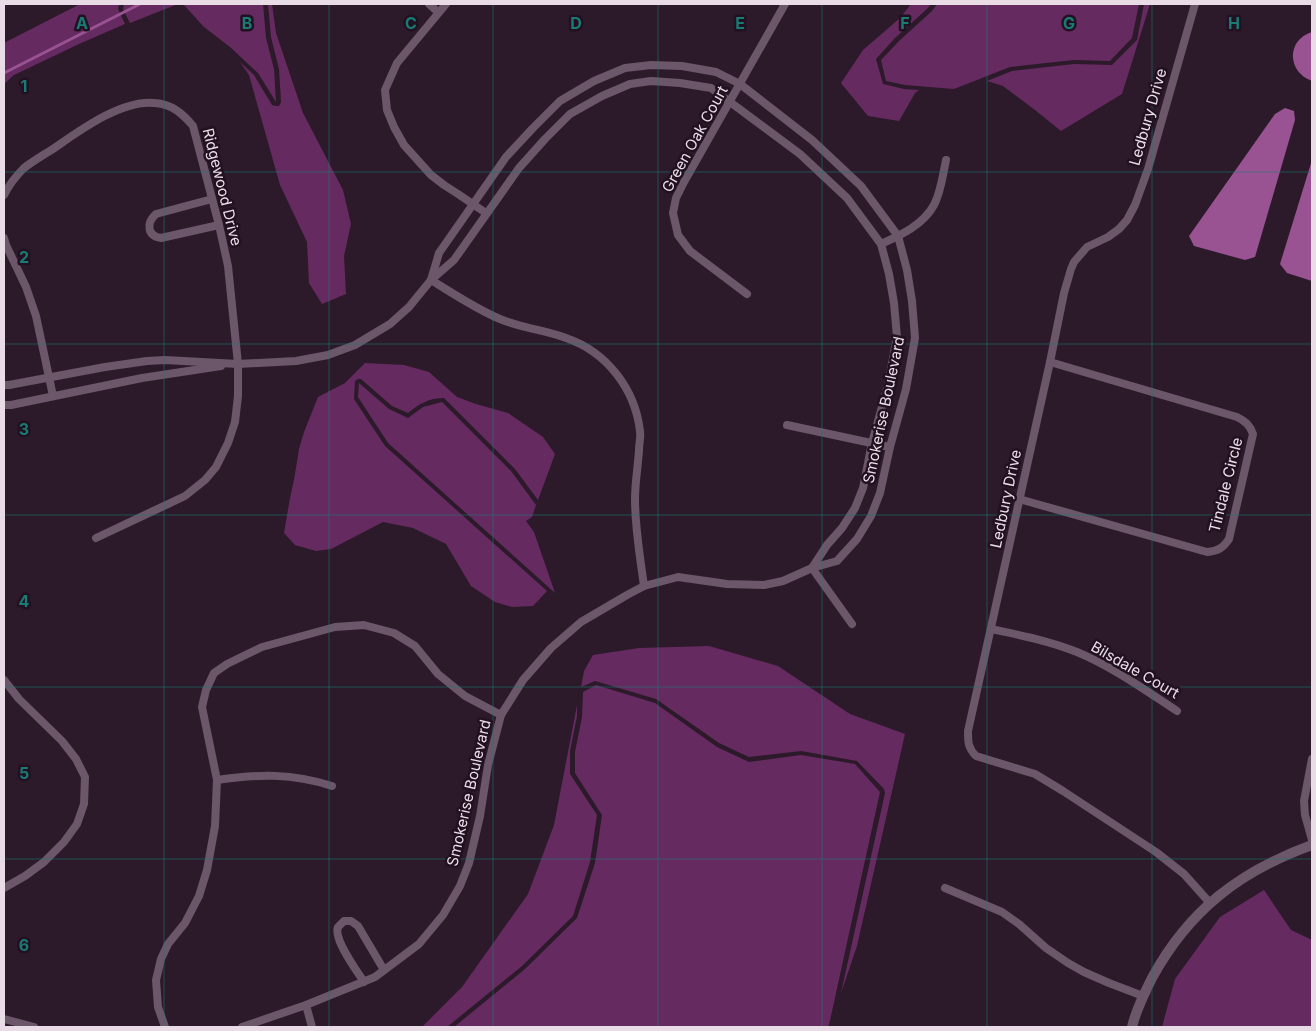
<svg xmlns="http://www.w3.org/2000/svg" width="1316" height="1031" font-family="Inter,sans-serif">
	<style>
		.green { fill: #652a60 }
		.water { fill: #995393 }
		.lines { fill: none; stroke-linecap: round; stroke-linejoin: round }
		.stream { stroke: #995393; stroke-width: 3 }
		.minor { stroke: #6c5669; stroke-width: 8 }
		.tertiary { stroke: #6c5669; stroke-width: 10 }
		.grid { fill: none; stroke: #1a7b74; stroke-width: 1; stroke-opacity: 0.55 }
		.labels { text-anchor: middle; stroke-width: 5; stroke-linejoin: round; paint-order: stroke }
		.street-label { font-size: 15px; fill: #e9dce7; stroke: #221121 }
		.grid-label { font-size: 16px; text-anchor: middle; font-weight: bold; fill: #1a7b74; stroke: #221121; stroke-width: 5; stroke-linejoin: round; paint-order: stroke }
	</style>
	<rect width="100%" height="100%" fill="#2c1a2a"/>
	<g class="green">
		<polygon points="80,4 119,4 118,9 125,24 79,44 14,75 4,84 4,43"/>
		<polygon points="124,4 178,4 130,23 123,9"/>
		<polygon points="183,4 263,4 266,38 274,69 276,102 258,73 230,47 204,27"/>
		<polygon points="268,4 272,4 276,33 303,113 343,190 351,224 344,256 346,294 322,304 309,283 307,242 280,185 249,75 240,62 254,75 272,105 276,106 279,106 281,102 279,69 271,37"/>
		<polygon points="911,4 931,4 928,8 895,38 876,59 883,84 904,89 919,90 915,93 899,121 868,116 841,83 863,50 900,18"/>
		<polygon points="937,4 1139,4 1132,38 1110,61 1074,60 1010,67 954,89 905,85 886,81 881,60 899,41 932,11"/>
		<polygon points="1144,4 1150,4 1122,94 1061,131 1035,110 1003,86 987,81 1012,71 1074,64 1112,65 1137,40"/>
		<path d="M365 363 404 365 429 372 457 397 476 404 508 413 543 437 555 454 538 500 515 469 444 398C429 398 419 404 408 413L392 406 361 379H358L355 381 354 399 385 446 547 591 533 606 512 607 495 602 471 586 446 544 413 528 383 522 331 549 316 551 295 545 284 533 290 498 294 480 299 449 304 432 318 397 345 383Z"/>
		<polygon points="359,383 389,409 408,418 423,407 442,402 511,471 536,505 532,517 526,521 534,532 555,593 388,443 358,397"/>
		<polygon points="709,646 778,666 850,714 905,734 857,946 841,993 885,793 884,789 857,761 801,751 749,757 719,743 656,699 595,681 581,687 584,671 593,655 639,648"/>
		<polygon points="596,685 655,703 717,747 749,762 801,755 855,764 880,792 829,1025 827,1027 454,1027 525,969 577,918 595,863 602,815 575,773 575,752 582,717 583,692"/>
		<polygon points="577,705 577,716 570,751 570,774 597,815 590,862 573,916 522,966 447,1027 422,1027 462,987 528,894 554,825"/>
		<polygon points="1264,890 1291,930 1312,940 1312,1027 1162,1027 1175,979 1220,917"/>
	</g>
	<g class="water">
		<path d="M1312 32V81C1287 72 1286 40 1312 32Z"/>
		<polygon points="1285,108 1294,111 1295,120 1255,257 1245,260 1194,246 1189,236 1275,114"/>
		<polygon points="1312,160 1312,281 1287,273 1280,264"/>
	</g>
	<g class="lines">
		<polyline class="stream" points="4,73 140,4"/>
		<g class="minor">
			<polyline points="429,4 438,12"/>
			<polyline points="446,4 397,63 385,90 387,110 394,127 404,145 431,175 444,185 458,194 486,213"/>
			<path d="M1195 4 1148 169 1135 205 1127 220 1119 229 1108 237 1087 247 1074 262 1071 269 1064 293 1050 362 968 731C968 742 968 748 976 756L1035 774 1063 791 1156 852 1184 874 1210 903"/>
			<path d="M4 195C9 185 16 176 24 168 33 161 43 155 53 149 79 131 122 99 155 103 172 104 183 114 193 126L219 225 228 266 238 364V396L235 422 228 443 216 467 205 480 185 496 96 538"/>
			<path d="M212 199 156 214C146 223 147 236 161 238L219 225"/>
			<polyline points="4,238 6,245 26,287 36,316 53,396"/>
			<path d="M881 244C901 235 923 225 934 205 941 192 943 174 946 160"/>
			<path d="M431 280C454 294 476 309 500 319 521 328 545 330 566 338 607 352 635 389 640 431 641 437 639 444 639 450 638 466 635 483 635 499 635 528 640 557 644 586"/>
			<polyline points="747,294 690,251 678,235 673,213 676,198 684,182 785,4"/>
			<polyline points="4,385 9,385 105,367 147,361 165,360 238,364 296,361 328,355 355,345 390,324 409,307 431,280 454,260 519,168 545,139 570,114 602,96 630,84 651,81 680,83 711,88 730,102 800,154 847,198 881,244 889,274 894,303 897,337 888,385 872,443 863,488 855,508 842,528 827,545 812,568"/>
			<polyline points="4,405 11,405 142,378 221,366"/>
			<polyline points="787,425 890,447"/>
			<path d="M1019 499 1207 552C1218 551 1223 548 1229 539L1253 434C1250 425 1245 421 1237 417L1050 362"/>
			<polyline points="812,568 852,624"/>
			<path d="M991 629C1020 635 1050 641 1077 652 1113 667 1145 690 1177 711"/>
			<polyline points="4,680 19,699 62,741 76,759 85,777 84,804 77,824 64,842 44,862 25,876 4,888"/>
			<polyline points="1312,759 1304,801 1305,815 1312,840"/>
			<path d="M217 780C258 774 292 773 332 786"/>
			<polyline points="945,888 1002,912 1019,924 1046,948 1068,963 1084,972 1109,983 1143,996"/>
			<path d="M364 982C357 971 333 939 338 927 340 925 342 923 344 921H351L358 926 384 970"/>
			<polyline points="306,1005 312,1027"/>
			<polyline points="4,1019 34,1027"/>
			<polyline points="165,1027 158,1007 156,980 161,959 168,944 185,923 199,896 207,870 215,826 217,780 202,707 206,690 214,673 227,664 262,647 335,627 364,625 394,633 415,646 438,674 465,696 501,715"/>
			<polyline points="242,1027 306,1005 375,977 419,944 443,915 460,886 469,863 480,816 488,765 501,715 523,680 551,648 581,622 627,595 644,586 678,577 727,584 764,585 783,581 812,568 837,561 857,539 871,516 880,493 890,447 906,389 915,338 912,301 907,270 898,236 861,186 812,140 740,84 716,72 682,66 651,65 625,68 594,81 560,101 533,128 506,157 439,253 431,280"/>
		</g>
		<path class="tertiary" d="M1132 1027C1136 1010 1144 994 1152 978 1189 910 1240 871 1312 845"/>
	</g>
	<path class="grid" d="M164 4V1027M329 4V1027M493 4V1027M658 4V1027M822 4V1027M987 4V1027M1152 4V1027M4 172H1312M4 344H1312M4 515H1312M4 687H1312M4 859H1312"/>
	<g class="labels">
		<g class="street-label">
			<text transform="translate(1148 117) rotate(-74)" y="5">Ledbury Drive</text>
			<text transform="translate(695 139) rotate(-61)" y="5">Green Oak Court</text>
			<text transform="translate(222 187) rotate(76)" y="5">Ridgewood Drive</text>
			<text transform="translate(884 410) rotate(-78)" y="5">Smokerise Boulevard</text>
			<text transform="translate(1226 485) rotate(-76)" y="5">Tindale Circle</text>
			<text transform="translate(1006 499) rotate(-78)" y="5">Ledbury Drive</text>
			<text transform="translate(1135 670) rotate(30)" y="5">Bilsdale Court</text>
			<text transform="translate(469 793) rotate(-77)" y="5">Smokerise Boulevard</text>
		</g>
	</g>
	<g class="grid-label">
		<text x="82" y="29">A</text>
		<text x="247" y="29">B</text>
		<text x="411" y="29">C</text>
		<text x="576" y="29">D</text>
		<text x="740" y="29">E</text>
		<text x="905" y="29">F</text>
		<text x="1069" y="29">G</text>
		<text x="1234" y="29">H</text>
		<text x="24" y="92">1</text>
		<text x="24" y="263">2</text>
		<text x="24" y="435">3</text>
		<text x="24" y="607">4</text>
		<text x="24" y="779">5</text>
		<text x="24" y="951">6</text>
	</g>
	<rect width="1316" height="1031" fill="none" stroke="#e9dce7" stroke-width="10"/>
</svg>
